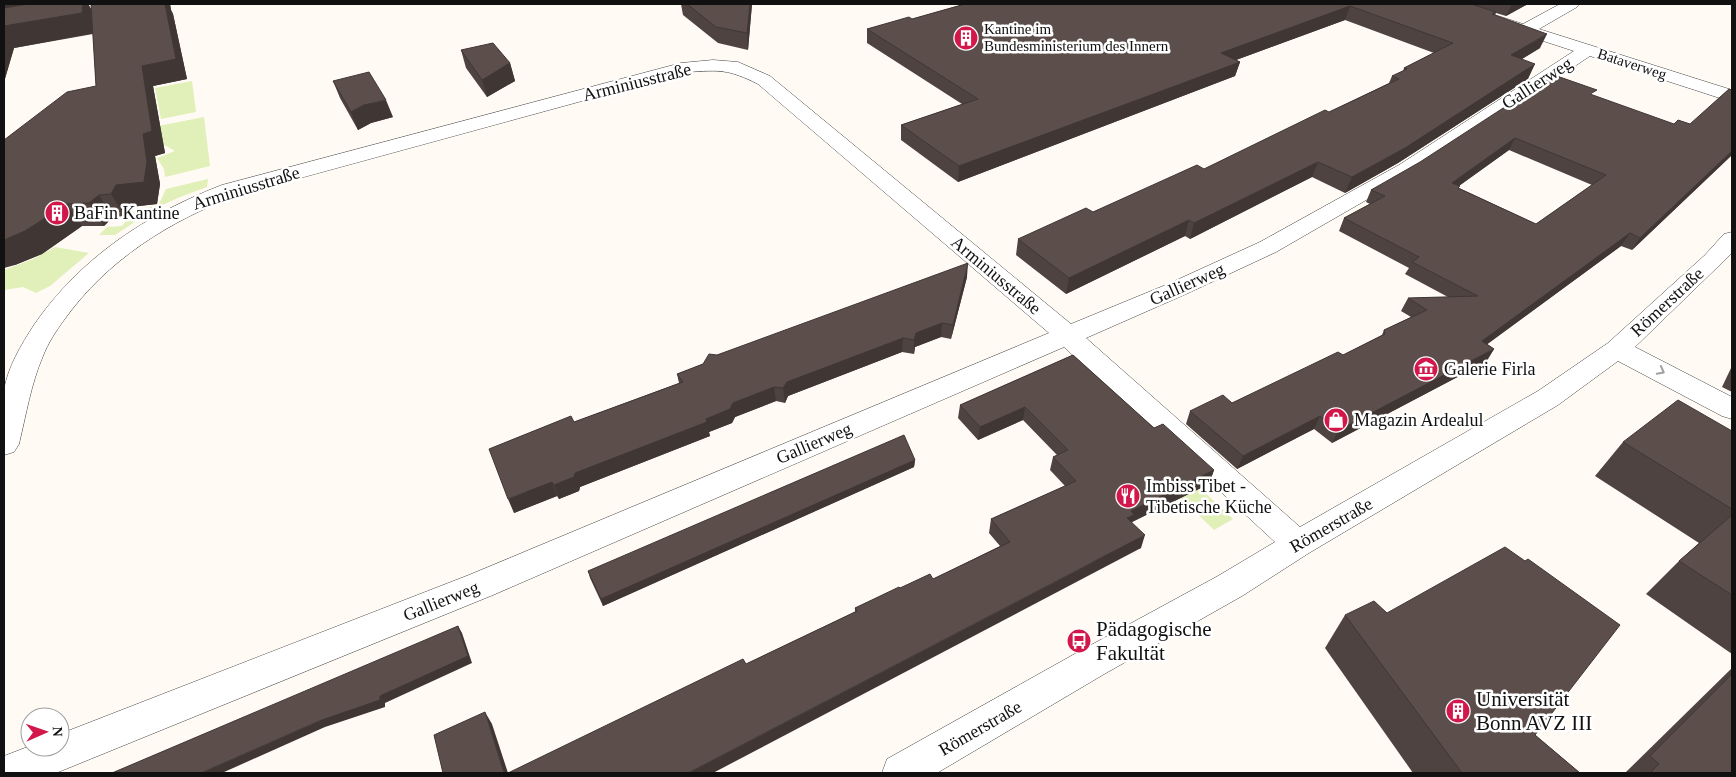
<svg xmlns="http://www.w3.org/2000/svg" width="1736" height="777" font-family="'Times New Roman',serif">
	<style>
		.green { fill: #e1efb8 }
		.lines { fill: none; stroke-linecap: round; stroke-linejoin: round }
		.minor-casing { stroke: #444; stroke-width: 1 }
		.minor { fill: #fff; fill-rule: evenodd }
		.wall { fill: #4e4340; fill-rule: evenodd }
		.shaded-wall { fill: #403734 }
		.building { fill: #5b4e4b; stroke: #403734; fill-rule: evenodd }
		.oneway { stroke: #a0a0a0 }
		.labels { text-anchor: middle; stroke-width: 5; stroke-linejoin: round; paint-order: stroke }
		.far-poi-label { font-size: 15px; fill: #111; stroke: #fff; text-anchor: start }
		.far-street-label { font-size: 15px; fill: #111; stroke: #fff }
		.street-label { font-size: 18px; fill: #111; stroke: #fff }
		.poi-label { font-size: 18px; fill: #111; stroke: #fff; text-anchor: start }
		.near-poi-label { font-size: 21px; fill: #111; stroke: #fff; text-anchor: start }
	</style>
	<rect width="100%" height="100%" fill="#fffaf4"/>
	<g class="green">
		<polygon points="192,81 196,112 161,119 155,88"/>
		<polygon points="204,117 210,166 165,177 164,169 157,158 175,151 138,130"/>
		<polygon points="208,179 207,187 180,197 156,208 115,235 99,235 107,227 122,226 136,209 158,206 166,189"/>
		<polygon points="55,247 89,253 50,286 36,293 23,287 4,290 4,270 31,260"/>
		<polygon points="1200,488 1233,519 1214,530 1181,498"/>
	</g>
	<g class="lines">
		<defs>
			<path id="minor" d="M1437 4H1461L1523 24 1560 4H1579L1577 7 1539 29 1732 90V102L1590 56 1413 173 1276 252 1186 294 1086 338 1300 527 1538 391 1608 343 1705 255 1724 234 1732 232V253L1635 347 1732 397V419L1722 416 1618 361 1558 405 1309 553 1242 596 1106 673 937 773H882L887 759 1080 651 1218 576 1275 542 1064 347 493 595 56 773H4V756L30 746 60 747V734L469 575 1049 333 758 84C728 69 720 70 688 72L238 195C169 221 107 260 64 320 56 331 48 343 43 356 31 384 26 415 19 444L14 452 4 455C4 434 0 410 4 390 8 367 21 345 34 325 80 258 147 214 222 185L681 63 713 60 738 62 770 76 1071 324 1168 284 1260 242 1399 165 1574 51 1439 7Z"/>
		</defs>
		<use href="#minor" class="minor-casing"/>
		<use href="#minor" class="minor"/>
	</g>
	<g class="wall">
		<polygon points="4,4 88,4 92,10 91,4 170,4 171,10 173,14 187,79 153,86 165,153 155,156 160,184 157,204 130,207 125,216 113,217 104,226 82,226 42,254 15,265 96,86 93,34 14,48 4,82"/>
		<polygon points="681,4 752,4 748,50 718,43 683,15"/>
		<polygon points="965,4 1528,4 1506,16 1496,13 1495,15 1540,48 1522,59 1528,79 1398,163 1345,193 1312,177 1190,239 1185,236 1066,294 1016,255 1018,239 1093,212 1204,169 1329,112 1389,83 1392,76 1403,71 1404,68 1434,53 1345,20 1236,60 1240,62 1235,76 958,182 901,140 901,125 962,104 867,43 867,29 912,19"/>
		<polygon points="461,50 510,63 515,81 487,97 466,68"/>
		<polygon points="333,81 393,117 371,123 358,130 340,98"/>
		<path d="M1594 96 1732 155 1632 250 1621 246 1487 344 1494 349 1486 362 1332 443 1314 429 1237 469 1186 424 1190 411 1232 403 1343 355 1382 335 1384 330 1411 317 1401 311 1408 298 1448 297 1405 274 1409 268 1339 231 1344 218 1370 204 1366 202 1371 190ZM1509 150 1592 185 1536 224 1459 188V186Z"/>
		<polygon points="967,277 951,339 941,337 915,347 914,354 902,352 788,396 785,403 776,401 735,417 732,423 709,432 710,436 580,487 579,491 559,499 557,496 514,513 574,422 679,383 677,374 703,364 717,355"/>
		<polygon points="1073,355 1154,428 1214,470 1209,484 1132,522 1141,548 746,664 855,612 855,608 900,588 933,579 1000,546 989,533 991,519 1065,486 1050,470 1053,457 1057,455 1023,420 978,440 958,418 960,405"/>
		<polygon points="1732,366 1732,392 1722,387"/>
		<polygon points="1732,431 1732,654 1646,594 1679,561 1699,543 1595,476 1623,442"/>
		<polygon points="915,460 914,467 603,606 590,578 588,571"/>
		<polygon points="1387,613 1535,735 1580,773 1413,773 1325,648 1345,615"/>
		<polygon points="1732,668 1732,773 1625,773"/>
	</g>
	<g class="shaded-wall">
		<polygon points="4,4 88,4 94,15 94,33 14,48 4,82"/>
		<polygon points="165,4 170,4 171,10 173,14 187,79 153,86 165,153 155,156 160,184 157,204 130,207 125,216 111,194 143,134 142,66"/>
		<polygon points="750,4 752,4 748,50 747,33"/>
		<polygon points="1512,4 1528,4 1506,16"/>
		<polygon points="1350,6 1345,20 1217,67 1221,53"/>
		<polygon points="1547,34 1540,48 1504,70 1511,55"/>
		<polygon points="1240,62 1235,76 958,182 959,166"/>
		<polygon points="510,63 515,81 487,97 482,80"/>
		<polygon points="1535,64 1528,79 1398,163 1345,193 1352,177"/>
		<polygon points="386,100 393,117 371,123 358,130 351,112 364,105"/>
		<polygon points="1515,138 1509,150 1446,195 1452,183"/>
		<polygon points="1732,151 1732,155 1632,250 1640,238"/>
		<polygon points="1318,162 1312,177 1190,239 1194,223"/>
		<polygon points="99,195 113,217 104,226 89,203"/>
		<polygon points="67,204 82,226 42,254 15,265 4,268 4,240"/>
		<polygon points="1189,220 1185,236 1066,294 1069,278"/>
		<polygon points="1630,233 1621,246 1474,354 1482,341"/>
		<polygon points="968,263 967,277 951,339 953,325"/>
		<polygon points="942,323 941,337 915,347 914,354 914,340 916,333"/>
		<polygon points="903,338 902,352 788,396 785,403 783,388 787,382"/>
		<polygon points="1494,349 1486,362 1332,443 1339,430"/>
		<polygon points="774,387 776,401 735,417 732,423 709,432 710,436 580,487 579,491 559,499 554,485 575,473 733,403"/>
		<polygon points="1025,407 1023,420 978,440 980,427"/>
		<polygon points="1320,416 1314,429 1237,469 1243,456"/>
		<polygon points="915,460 914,467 603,606 601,599"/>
		<polygon points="1214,470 1209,484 1132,522 1130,528 1127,518 1131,511"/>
		<polygon points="552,482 557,496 514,513 508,499"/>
		<polygon points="1145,535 1141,548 713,773 688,773"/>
		<polygon points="458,626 462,633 472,663 385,703 385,707 325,727 222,773 201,773 319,721 380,696"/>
		<polygon points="485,712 492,724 508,773 504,773"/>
	</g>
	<g class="building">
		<polygon points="28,4 83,4 82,13 4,26 4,8"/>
		<polygon points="91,4 165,4 176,59 142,66 152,131 143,134 147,162 144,182 116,185 111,194 99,195 89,203 67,204 25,231 4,240 4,140 67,92 96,86"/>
		<polygon points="687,4 750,4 747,33 716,27"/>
		<polygon points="965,4 1471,4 1496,12 1492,14 1547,34 1511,55 1535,64 1405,148 1352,177 1318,162 1194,223 1189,220 1069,278 1018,239 1086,208 1093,212 1197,165 1204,169 1325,110 1329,112 1399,79 1392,76 1407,69 1404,68 1453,43 1350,6 1221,53 1240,62 959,166 901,125 978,99 867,29 909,17 912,19"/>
		<polygon points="493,43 510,63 482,80 461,50"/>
		<polygon points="369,72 386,100 364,105 351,112 333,81"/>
		<path d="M1554 75 1597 90 1590 94 1674 124 1678 120 1690 124 1729 89 1732 90V151L1640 238 1630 233 1482 341 1494 349 1339 430 1320 416 1243 456 1190 411 1223 395 1232 403 1338 352 1343 355 1385 334 1384 330 1427 310 1408 298 1478 296 1412 262 1419 257 1344 218 1385 196 1371 190 1420 162ZM1515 138 1606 175 1536 224 1458 188 1460 186 1452 183Z"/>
		<polygon points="968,263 953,325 942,323 916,333 914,340 903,338 787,382 783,388 774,387 733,403 730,409 706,419 707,422 575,473 574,477 554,485 552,482 508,499 489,449 571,416 574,422 683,382 677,374 703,364 709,354 717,355"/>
		<polygon points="1073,355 1154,428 1163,424 1214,470 1131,511 1134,515 1127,518 1145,535 688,773 508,773 743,659 746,664 857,611 855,608 899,587 900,588 930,574 933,579 1010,542 991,519 1076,481 1053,457 1068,450 1025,407 980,427 960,405"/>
		<polygon points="1678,400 1732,431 1732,509 1623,442"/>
		<polygon points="904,435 915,460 601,599 588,571"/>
		<polygon points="1732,515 1732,595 1679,561"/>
		<polygon points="1505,547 1525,561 1528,559 1620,625 1535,735 1580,773 1462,773 1345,615 1374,601 1387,613"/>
		<polygon points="458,626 468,656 380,696 380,700 319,721 201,773 112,773"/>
		<polygon points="1732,674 1732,773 1650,773 1659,764 1650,756"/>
		<polygon points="485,712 504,773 443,773 434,735"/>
	</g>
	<defs><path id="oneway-chevron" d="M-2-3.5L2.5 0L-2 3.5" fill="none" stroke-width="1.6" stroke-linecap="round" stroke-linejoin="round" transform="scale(1.25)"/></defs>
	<use class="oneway" href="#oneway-chevron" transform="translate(1661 371) rotate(28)"/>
	<defs>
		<symbol id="building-disc" viewBox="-11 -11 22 22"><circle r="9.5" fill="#d2174a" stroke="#fff"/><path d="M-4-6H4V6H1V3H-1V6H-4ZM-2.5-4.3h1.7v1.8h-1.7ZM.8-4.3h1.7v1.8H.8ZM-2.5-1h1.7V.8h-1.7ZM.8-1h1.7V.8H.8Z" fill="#fff"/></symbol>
		<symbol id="museum-disc" viewBox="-11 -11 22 22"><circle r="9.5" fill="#d2174a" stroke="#fff"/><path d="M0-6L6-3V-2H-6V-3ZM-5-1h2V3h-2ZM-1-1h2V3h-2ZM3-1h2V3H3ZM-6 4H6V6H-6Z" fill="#fff"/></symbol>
		<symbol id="shop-disc" viewBox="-11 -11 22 22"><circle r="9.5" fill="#d2174a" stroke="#fff"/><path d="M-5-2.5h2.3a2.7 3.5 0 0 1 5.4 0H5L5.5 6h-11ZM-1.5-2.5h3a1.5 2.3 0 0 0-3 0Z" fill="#fff"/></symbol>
		<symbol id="restaurant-disc" viewBox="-11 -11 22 22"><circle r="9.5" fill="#d2174a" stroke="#fff"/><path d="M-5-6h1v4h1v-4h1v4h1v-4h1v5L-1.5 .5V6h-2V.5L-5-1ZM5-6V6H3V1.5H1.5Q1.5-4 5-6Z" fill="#fff"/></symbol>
		<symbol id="bus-disc" viewBox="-11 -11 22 22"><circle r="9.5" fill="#d2174a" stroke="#fff"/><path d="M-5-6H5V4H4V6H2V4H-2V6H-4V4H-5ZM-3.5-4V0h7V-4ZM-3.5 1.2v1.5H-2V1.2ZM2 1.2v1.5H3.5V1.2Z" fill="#fff"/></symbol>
	</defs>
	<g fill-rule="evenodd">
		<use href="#building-disc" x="952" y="24" width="28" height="28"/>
		<use href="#building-disc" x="43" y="199" width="28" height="28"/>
		<use href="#museum-disc" x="1412" y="355" width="28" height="28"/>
		<use href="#shop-disc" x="1322" y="406" width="28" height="28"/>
		<use href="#restaurant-disc" x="1114" y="482" width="28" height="28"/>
		<use href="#bus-disc" x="1065" y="627" width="28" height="28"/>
		<use href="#building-disc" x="1444" y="697" width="28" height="28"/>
	</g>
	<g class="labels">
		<g class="far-poi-label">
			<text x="984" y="34">Kantine im<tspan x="984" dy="17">Bundesministerium des Innern</tspan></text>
		</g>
		<g class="far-street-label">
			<text transform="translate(1632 64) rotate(18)" y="5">Bataverweg</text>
		</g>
		<g class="street-label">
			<text transform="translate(637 82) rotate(-14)" y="6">Arminiusstraße</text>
			<text transform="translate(1537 83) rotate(-33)" y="6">Gallierweg</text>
			<text transform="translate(246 188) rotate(-17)" y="6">Arminiusstraße</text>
			<text transform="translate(996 275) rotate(40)" y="6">Arminiusstraße</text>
			<text transform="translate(1187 284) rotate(-24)" y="6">Gallierweg</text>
			<text transform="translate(1667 302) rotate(-43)" y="6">Römerstraße</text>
			<text transform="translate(814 443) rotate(-23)" y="6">Gallierweg</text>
			<text transform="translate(1331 525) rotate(-30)" y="6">Römerstraße</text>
			<text transform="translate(441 601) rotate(-22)" y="6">Gallierweg</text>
			<text transform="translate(980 728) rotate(-30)" y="6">Römerstraße</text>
		</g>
		<g class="poi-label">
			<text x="74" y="219">BaFin Kantine</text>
			<text x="1444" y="375">Galerie Firla</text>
			<text x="1354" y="426">Magazin Ardealul</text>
			<text x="1146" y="492">Imbiss Tibet -<tspan x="1146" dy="21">Tibetische Küche</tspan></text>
		</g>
		<g class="near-poi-label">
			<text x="1096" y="636">Pädagogische<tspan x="1096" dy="24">Fakultät</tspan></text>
			<text x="1476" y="706">Universität<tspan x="1476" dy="24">Bonn AVZ III</tspan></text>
		</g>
	</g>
	<rect width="1736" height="777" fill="none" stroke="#111111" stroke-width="10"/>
	<g transform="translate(45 732) rotate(88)"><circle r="24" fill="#ffffff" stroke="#a0a0a0"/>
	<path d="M0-4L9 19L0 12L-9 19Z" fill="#d2174a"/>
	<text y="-8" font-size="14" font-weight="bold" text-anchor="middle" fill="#111111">N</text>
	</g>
</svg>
